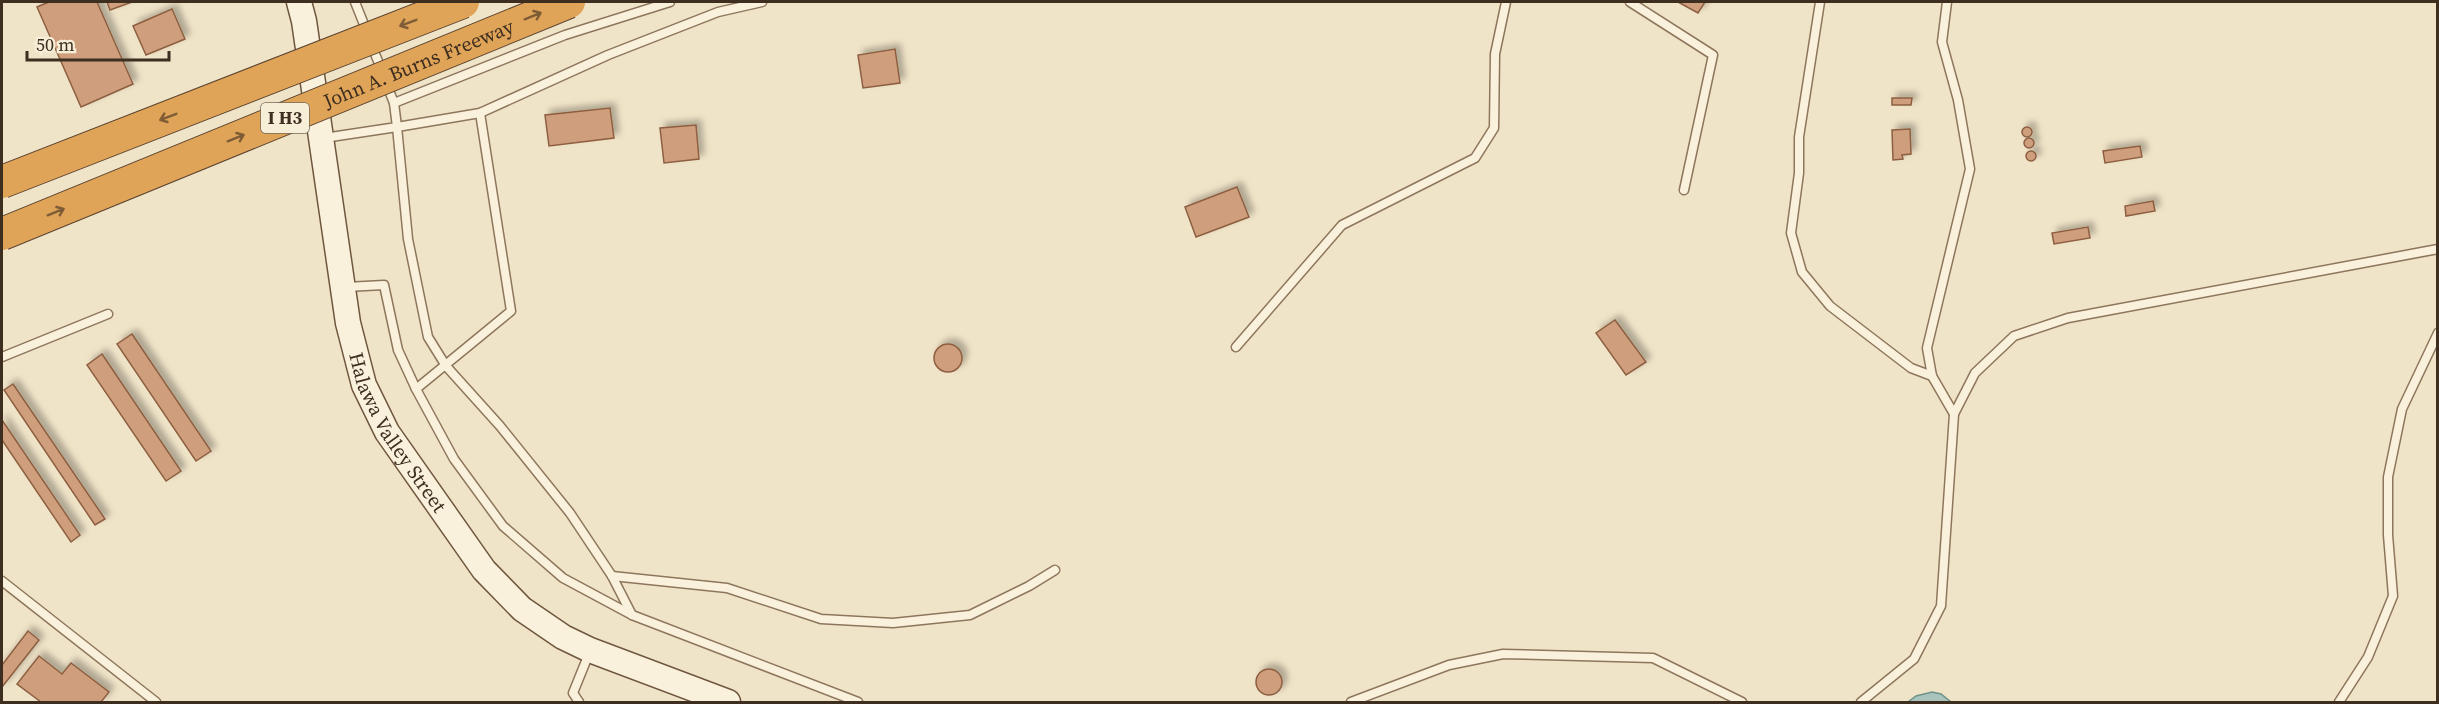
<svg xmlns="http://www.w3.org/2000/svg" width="2439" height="704" font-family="'Source Serif 4',serif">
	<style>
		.water { fill: #a9c4bc; stroke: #6f938a; stroke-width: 1.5 }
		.building { fill: #cf9f7d; stroke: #8d5f41; stroke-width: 1.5; filter: url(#shadow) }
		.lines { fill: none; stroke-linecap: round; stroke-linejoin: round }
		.lane-casing { stroke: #8d765c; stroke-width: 11 }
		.secondary-casing { stroke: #6f573f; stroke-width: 27 }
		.lane { stroke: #faf1dc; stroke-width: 8 }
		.secondary { stroke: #faf1dc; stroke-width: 24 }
		.highway-bridge-casing { stroke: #5b4430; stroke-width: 34; stroke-linecap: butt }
		.highway-bridge { stroke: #e0a458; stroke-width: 32 }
		.oneway { stroke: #7e5d36 }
		.labels { text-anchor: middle; stroke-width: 4.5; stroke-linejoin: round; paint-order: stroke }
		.shield { fill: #f7eed8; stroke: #756857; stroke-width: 1.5 }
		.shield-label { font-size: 18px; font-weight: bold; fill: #3d2e20 }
		.street-label { font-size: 20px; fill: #3d2e20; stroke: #f7eed8 }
	</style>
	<defs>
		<filter id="shadow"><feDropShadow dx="5" dy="-5" stdDeviation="3" flood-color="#0004"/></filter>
	</defs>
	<rect width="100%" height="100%" fill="#f0e4c8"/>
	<polygon class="water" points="1932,692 1941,694 1951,702 1908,702 1916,696"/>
	<g class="building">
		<polygon points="49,2 97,2 133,84 81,107 37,7"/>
		<polygon points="107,2 132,2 110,10"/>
		<polygon points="1678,2 1705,2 1698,13"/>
		<polygon points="172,9 185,39 146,55 133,26"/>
		<polygon points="895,49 900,83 863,88 858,55"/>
		<polygon points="1892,98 1912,98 1911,105 1892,105"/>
		<polygon points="610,108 614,138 549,146 545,115"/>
		<polygon points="696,125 699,159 664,163 660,128"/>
		<circle cx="2027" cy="132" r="5"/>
		<polygon points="1910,129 1911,154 1902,155 1903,159 1893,160 1892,130"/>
		<circle cx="2029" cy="143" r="5"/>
		<polygon points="2140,146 2142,157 2105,163 2103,151"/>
		<circle cx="2031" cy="156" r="5"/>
		<polygon points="1237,187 1249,217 1196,237 1185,207"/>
		<polygon points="2153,201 2155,211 2126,216 2125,206"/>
		<polygon points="2088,227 2090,238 2054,244 2052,233"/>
		<polygon points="1615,320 1646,362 1626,375 1596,333"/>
		<polygon points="132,334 211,451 196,461 117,344"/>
		<circle cx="948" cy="358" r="14"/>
		<polygon points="102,354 181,471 166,481 87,365"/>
		<polygon points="13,384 105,519 95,525 4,390"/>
		<polygon points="2,420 80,535 71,542 2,440"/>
		<polygon points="28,631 39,640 2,687 2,665"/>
		<polygon points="39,656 62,674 71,663 109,692 101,702 41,702 17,684"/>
		<circle cx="1269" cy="682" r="13"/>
	</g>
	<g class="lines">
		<defs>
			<g id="lane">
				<polyline points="355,2 367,32"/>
				<polyline points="1630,2 1713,55 1684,190"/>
				<polyline points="1820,2 1799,137 1799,173 1791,233 1802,272 1830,306 1911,368 1932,376"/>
				<polyline points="1947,2 1942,42 1958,100 1970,169 1927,348 1932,376 1954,414"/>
				<polyline points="371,44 382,71"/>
				<polyline points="394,103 565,35 670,2"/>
				<polyline points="324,138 397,127 394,103 386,83"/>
				<polyline points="346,287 384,285 398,350 416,389 454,459 503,526 563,578 632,615 858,702"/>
				<polyline points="1236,347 1342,225 1475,158 1494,128 1495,54 1506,2"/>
				<polyline points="2,357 108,314"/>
				<polyline points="416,389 511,311 480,113"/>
				<polyline points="612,576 727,588 821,619 893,623 970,615 1029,586 1055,570"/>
				<polyline points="2,581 156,702"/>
				<polyline points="632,615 612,576 570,513 500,426 446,366 428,337 408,239 397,127 480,113 608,55 718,12 762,2"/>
				<polyline points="579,702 573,693 590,651"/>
				<polyline points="1351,702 1449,665 1503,654 1653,658 1742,702"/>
				<polyline points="1861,702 1914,659 1941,606 1954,414 1975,373 2014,336 2068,318 2438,249"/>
				<polyline points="2339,702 2368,657 2393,596 2388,535 2388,477 2402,409 2438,333"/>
			</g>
			<g id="secondary">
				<path id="s1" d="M299 2 304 21 348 323 364 385 387 432 484 570 522 609 563 637 590 650 728 702"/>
			</g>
		</defs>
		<use href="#lane" class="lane-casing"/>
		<use href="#secondary" class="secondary-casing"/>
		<use href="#lane" class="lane"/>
		<use href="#secondary" class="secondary"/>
		<defs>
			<g id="highway-bridge">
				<polyline points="2,182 463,2"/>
				<path id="s2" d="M2 234 569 2"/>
			</g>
		</defs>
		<use href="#highway-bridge" class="highway-bridge-casing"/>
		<use href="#highway-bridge" class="highway-bridge"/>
	</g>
	<defs><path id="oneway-shaft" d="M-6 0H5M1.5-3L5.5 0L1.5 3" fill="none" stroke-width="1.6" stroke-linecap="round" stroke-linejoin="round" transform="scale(1.5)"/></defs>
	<g class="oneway">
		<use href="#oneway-shaft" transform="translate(533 16) rotate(-22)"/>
		<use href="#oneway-shaft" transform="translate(408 23) rotate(159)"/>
		<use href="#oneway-shaft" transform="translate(168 117) rotate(159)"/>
		<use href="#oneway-shaft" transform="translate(236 138) rotate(-22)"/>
		<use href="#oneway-shaft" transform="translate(56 212) rotate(-22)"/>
	</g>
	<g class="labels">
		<rect class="shield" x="261" y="103" width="48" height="30" rx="4.5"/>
		<g class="shield-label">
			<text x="285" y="124">I H3</text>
		</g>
		<g class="street-label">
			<text dy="7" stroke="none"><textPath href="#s2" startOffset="450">John A. Burns Freeway</textPath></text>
			<text dy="7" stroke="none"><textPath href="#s1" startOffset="446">Halawa Valley Street</textPath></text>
		</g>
	</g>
	<rect width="2439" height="704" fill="none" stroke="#3d2e20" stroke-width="6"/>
	<path d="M27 51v9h142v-9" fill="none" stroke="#3d2e20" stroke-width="3"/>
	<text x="36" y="51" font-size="18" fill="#3d2e20" stroke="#f7eed8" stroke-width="4.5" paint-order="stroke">50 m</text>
</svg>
